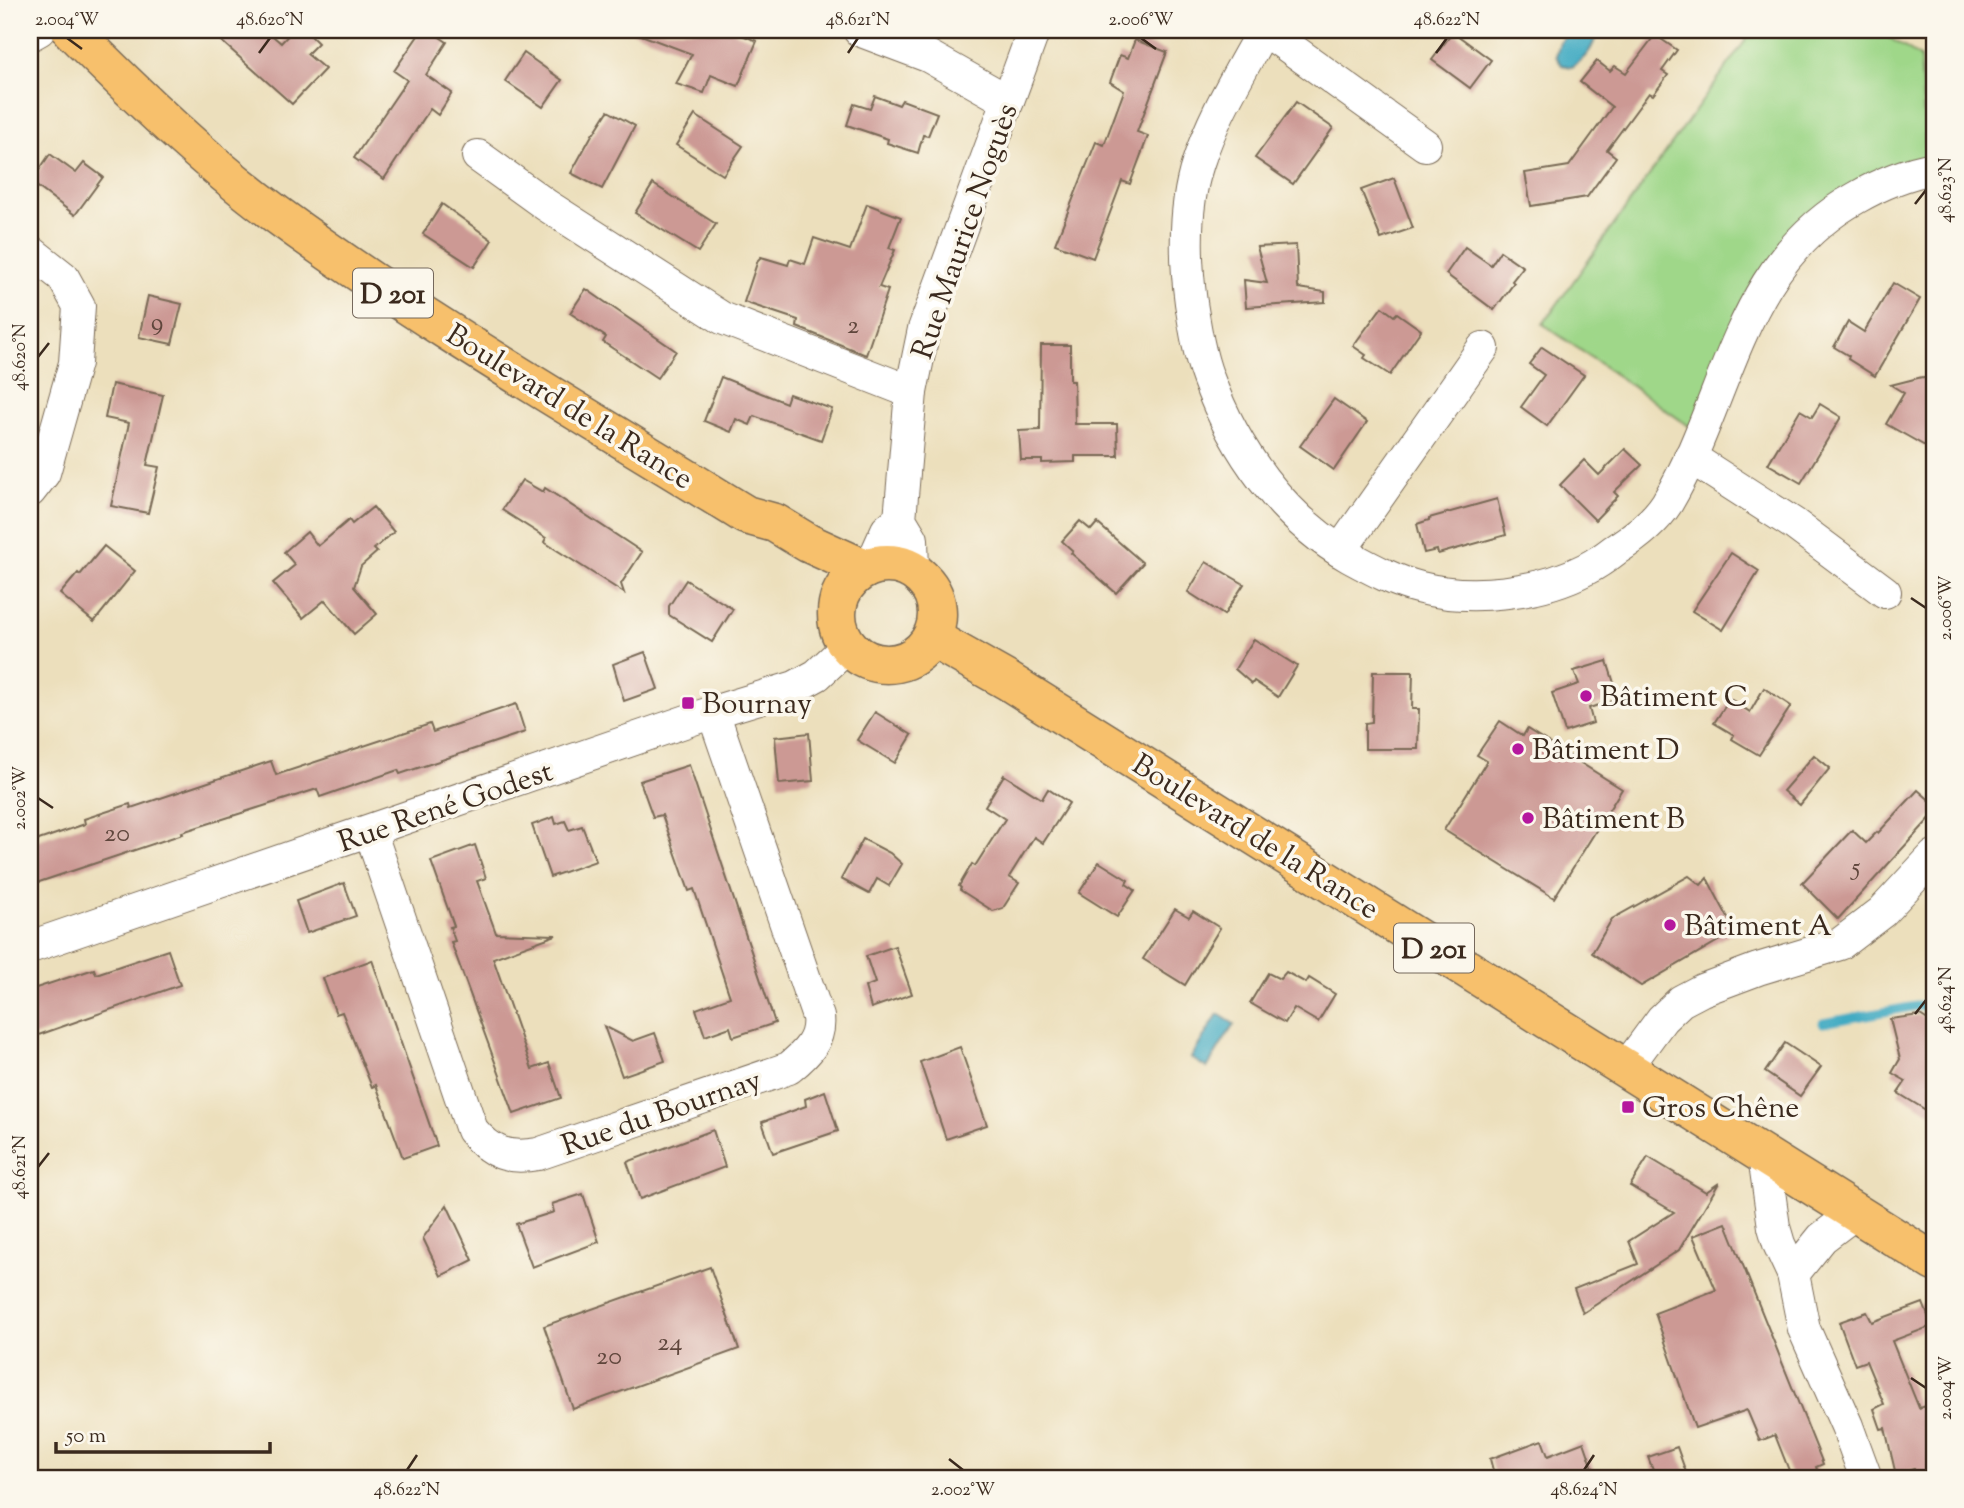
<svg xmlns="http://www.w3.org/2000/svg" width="1964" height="1508" font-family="'Sorts Mill Goudy',serif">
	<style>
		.green { fill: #9fd789; stroke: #6d8054; stroke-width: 2 }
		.water { fill: #43abc3; stroke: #3f6a70; stroke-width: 2 }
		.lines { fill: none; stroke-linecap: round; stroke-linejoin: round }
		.stream { stroke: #43abc3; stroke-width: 9 }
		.building { fill: #cc9994 }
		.minor-casing { stroke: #796955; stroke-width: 34 }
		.major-casing { stroke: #796955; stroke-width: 41 }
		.minor { stroke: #fff; stroke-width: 32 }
		.major { stroke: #f7c06c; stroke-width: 38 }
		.ticks { fill: none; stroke: #3b2a1e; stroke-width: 2.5 }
		.poi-dot { fill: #b5179e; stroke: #fbf7ec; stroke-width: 2.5 }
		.labels { text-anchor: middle; stroke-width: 7; stroke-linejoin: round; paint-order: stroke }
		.number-label { font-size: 26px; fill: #5f463c }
		.shield { fill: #fbf7ec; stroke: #75685c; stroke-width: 2 }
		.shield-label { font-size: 28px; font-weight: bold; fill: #3b2a1e }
		.street-label { font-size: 30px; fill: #3b2a1e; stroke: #fbf7ec }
		.poi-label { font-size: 30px; fill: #3b2a1e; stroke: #fbf7ec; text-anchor: start }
		.neatline { fill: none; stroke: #3b2a1e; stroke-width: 2.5 }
		.ticks-label { font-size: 18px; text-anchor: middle; fill: #3b2a1e }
	</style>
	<rect width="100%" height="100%" fill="#fbf7ec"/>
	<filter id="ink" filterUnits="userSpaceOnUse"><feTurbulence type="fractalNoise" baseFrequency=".0143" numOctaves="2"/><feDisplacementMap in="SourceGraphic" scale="14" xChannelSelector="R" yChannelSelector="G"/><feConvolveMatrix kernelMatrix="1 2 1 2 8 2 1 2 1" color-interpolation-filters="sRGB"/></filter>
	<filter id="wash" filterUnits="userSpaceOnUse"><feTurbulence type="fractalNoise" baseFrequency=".00686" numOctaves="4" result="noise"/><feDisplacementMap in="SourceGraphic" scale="28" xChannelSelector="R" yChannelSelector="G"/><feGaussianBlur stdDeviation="1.57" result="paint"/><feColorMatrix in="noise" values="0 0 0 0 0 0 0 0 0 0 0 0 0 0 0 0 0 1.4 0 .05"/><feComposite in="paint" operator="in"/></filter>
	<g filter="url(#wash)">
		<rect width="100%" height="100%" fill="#ecdfbc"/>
		<polygon class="green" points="1753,30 1877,30 1920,57 1927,169 1797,242 1699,433 1543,324"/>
		<g class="water">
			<path d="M1569 30H1596L1597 32C1593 49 1586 58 1572 67L1562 65 1556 56 1560 42Z"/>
			<polygon points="1218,1014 1234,1024 1207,1068 1191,1058"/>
		</g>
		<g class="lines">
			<polyline class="stream" points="1823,1023 1916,1006 1934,1007"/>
		</g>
		<g id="blocks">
			<g class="building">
				<polygon points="209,30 266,30 281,43 293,30 305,30 318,43 307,54 325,69 292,104"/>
				<polygon points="422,30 429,30 447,42 426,75 452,93 438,115 430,109 384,179 354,158 407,80 394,71"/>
				<polygon points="633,30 729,30 757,41 738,86 711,75 704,93 676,84 692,54 633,32"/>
				<polygon points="1453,32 1491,60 1470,88 1432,60"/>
				<polygon points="1655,35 1677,50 1662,71 1668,75 1653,95 1649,93 1607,150 1616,157 1587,197 1531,206 1525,173 1569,166 1612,107 1580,82 1597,61 1610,71 1615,66 1626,73"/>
				<polygon points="1135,40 1167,52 1137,132 1148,136 1130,184 1122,181 1093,258 1055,244 1096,142 1104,145 1124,91 1110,82 1120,55 1128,58"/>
				<polygon points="524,53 562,80 543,107 505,81"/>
				<polygon points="875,96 899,105 902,100 937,113 928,136 923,135 918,153 887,143 888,139 847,125 854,104 870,109"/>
				<polygon points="1296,102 1333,128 1293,184 1255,158"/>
				<polygon points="608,111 635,126 602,189 571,173 593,133 594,133"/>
				<polygon points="695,115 743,146 723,175 676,145"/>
				<polygon points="50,154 76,173 84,163 103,177 75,215 31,182"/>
				<polygon points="1394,178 1413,228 1381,239 1361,190"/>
				<polygon points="653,184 716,224 698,252 635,213"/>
				<polygon points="442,204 492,240 474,267 423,234"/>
				<polygon points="867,204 901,217 889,248 895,250 879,287 888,290 866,355 797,327 798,320 744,302 758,260 761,257 788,265 790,259 805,264 814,238 850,250"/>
				<polygon points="1296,245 1298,288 1325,292 1325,302 1246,307 1244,280 1267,283 1257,247"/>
				<polygon points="1465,247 1491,265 1500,251 1523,267 1512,281 1514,283 1494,310 1446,274"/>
				<polygon points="1893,283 1920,299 1875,376 1848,359 1849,356 1834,347 1848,322 1864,332"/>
				<polygon points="586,289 676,351 657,378 603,342 606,337 570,313"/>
				<polygon points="148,296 182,304 172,344 139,337"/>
				<polygon points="1382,307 1394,316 1397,313 1421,330 1390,375 1364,358 1366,355 1353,346"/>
				<polygon points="1041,345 1070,345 1070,381 1074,381 1075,424 1117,424 1118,456 1075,456 1075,462 1042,463 1042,460 1021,460 1019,431 1040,430"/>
				<polygon points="1542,347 1584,375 1547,426 1521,407 1544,375 1529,364"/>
				<polygon points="721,377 786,403 789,394 832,409 821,440 754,416 750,425 736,419 731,432 704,421"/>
				<polygon points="1922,377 1934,384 1934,390 1924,407 1934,413 1934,451 1886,424 1904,393 1891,385"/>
				<polygon points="112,384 163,395 147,465 159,467 148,513 111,506 129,423 105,418"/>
				<polygon points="1334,399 1367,422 1334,470 1300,446"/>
				<polygon points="1820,404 1841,417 1801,483 1768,464 1800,410 1812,417"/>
				<polygon points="1625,449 1642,465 1614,492 1618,496 1595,520 1560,485 1584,460 1599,475"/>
				<polygon points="522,480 543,492 545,488 642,552 621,584 624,593 544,542 546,538 502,510"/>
				<polygon points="1497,499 1506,535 1438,554 1437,550 1424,553 1417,524 1429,520 1429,518"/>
				<polygon points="373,507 394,532 374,549 377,552 361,566 354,587 377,614 354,634 325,600 303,618 273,583 295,565 284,552 307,532 318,546 349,520 352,524"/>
				<polygon points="1080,521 1091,530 1097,523 1143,563 1116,593 1071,553 1073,551 1062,541"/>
				<polygon points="104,546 135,571 94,622 60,594 78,573 80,575"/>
				<polygon points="1731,553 1759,571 1723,630 1692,611"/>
				<polygon points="1206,562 1244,584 1224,615 1188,592"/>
				<polygon points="686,580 733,609 712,642 669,615 669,606"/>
				<polygon points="1254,639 1297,666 1278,697 1254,681 1252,684 1235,669"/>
				<polygon points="645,652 658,689 624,701 613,664"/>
				<polygon points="1607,661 1619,699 1589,708 1593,723 1565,732 1552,693 1579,684 1574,671"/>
				<polygon points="1373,672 1413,672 1412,709 1419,709 1418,749 1365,749 1365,723 1372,722"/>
				<polygon points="1764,688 1791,706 1759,755 1732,739 1734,735 1714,723 1730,699 1750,712"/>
				<polygon points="516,704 525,732 400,774 398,770 320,797 317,789 182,832 183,834 30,885 30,843 85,824 84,819 130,804 131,808 271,761 276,775 430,724 433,732"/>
				<polygon points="875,712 912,735 895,763 857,740"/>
				<polygon points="1500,721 1523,736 1527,729 1622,789 1554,898 1444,830 1487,761 1477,755"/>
				<polygon points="809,733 813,781 779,784 775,737"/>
				<polygon points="1814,755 1830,768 1800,805 1783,791"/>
				<polygon points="689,765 775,1023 733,1037 730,1027 705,1036 696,1009 730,997 694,889 689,891 662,815 653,817 640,781"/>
				<polygon points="1004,775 1042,799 1048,789 1069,803 1043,843 1034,837 1009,877 1019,883 1003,908 993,911 960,890 961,888 959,886 972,864 975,866 1005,819 985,806"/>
				<polygon points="1918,790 1934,804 1934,814 1838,919 1802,883 1852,830 1866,843 1877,832 1878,833"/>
				<polygon points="554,817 556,824 565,821 569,830 582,826 596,861 550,877 532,825"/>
				<polygon points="863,839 890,853 902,864 889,886 877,879 869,894 841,879"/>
				<polygon points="475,845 486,878 477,881 496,933 556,935 493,958 532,1069 549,1063 561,1098 514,1114 451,942 455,941 450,927 454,926 431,861"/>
				<polygon points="1099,862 1128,880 1126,884 1135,890 1117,917 1079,893"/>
				<polygon points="1689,876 1701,885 1707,878 1735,931 1641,986 1592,953 1612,919"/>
				<polygon points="344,883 356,916 307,933 296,901"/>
				<polygon points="1175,909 1189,917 1193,911 1220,928 1185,985 1143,959"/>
				<polygon points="895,946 912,994 871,1008 865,987 875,983 866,956"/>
				<polygon points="168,950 180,985 30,1038 30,990 94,969 96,974"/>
				<polygon points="372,960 437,1146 403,1158 376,1085 372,1087 342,1012 336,1014 323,978"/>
				<polygon points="1286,972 1306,983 1309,978 1335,994 1318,1022 1294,1008 1285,1023 1250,1003 1268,973 1280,979"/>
				<polygon points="1920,1015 1934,1024 1934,1115 1898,1093 1906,1081 1892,1073 1900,1059 1890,1019"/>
				<polygon points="604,1026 633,1041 655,1033 665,1061 622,1076"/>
				<polygon points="1785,1043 1821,1067 1800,1096 1765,1072"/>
				<polygon points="960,1047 987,1125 946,1139 920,1062"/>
				<polygon points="825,1091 838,1131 773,1153 762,1122 806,1106 805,1099"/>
				<polygon points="713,1130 725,1167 640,1199 627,1162"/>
				<polygon points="1648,1157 1706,1192 1719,1183 1679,1250 1583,1313 1574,1289 1638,1264 1629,1241 1674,1212 1630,1186"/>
				<polygon points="583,1194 599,1242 532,1267 516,1224 554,1212 552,1204"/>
				<polygon points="447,1205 473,1260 441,1276 423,1238"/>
				<polygon points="1726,1223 1823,1464 1816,1467 1820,1478 1792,1478 1775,1435 1760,1441 1747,1410 1695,1428 1655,1313 1716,1290 1693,1236"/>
				<polygon points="710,1267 739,1349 573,1409 544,1326"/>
				<polygon points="1923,1303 1932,1326 1892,1341 1919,1408 1934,1403 1934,1478 1914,1478 1914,1469 1896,1475 1885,1428 1881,1429 1874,1409 1884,1404 1866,1361 1855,1365 1839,1322 1867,1312 1872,1322"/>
				<polygon points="1542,1440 1548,1456 1584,1442 1594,1471 1573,1478 1495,1478 1490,1459"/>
				<polygon points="1677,1447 1688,1478 1656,1478 1648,1457"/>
			</g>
		</g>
	</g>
	<g filter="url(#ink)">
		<use href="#blocks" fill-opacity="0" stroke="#796955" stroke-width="2"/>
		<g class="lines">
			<defs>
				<g id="minor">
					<polyline points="859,30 928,56 1008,101"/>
					<path d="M1263 30C1240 73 1213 116 1198 163 1184 206 1185 258 1191 303 1195 328 1199 354 1208 378 1234 449 1283 519 1350 557 1372 569 1396 582 1421 588 1471 601 1540 593 1586 569 1596 564 1606 557 1615 550 1634 538 1655 522 1667 503 1730 397 1737 264 1856 198 1880 184 1906 173 1934 168"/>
					<polyline points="1265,30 1425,145"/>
					<polyline points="30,35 39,30"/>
					<polyline points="478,156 546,205 722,318 911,392"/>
					<polyline points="30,251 63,277 79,306 75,363 44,473 30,491"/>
					<polyline points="1690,457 1794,524 1885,592"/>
					<polyline points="1340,551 1483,348"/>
					<polyline points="871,566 887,530 900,519"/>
					<polyline points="913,570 912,539 900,519 911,392 924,329 1034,30"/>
					<path d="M370 831 472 1130C492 1154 508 1159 538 1154L789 1068C806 1054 821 1040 818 1017L713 712"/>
					<polyline points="30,947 713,712 795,687 817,675 848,646"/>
					<polyline points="1626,1068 1662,1019 1681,1001 1702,990 1758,969 1840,944 1882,912 1934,856"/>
					<polyline points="1764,1156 1774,1227 1779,1244 1793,1274 1804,1329 1847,1426 1866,1478"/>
					<polyline points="1793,1274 1822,1238 1855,1213"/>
				</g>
				<g id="major">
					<path d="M71 30C136 95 202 159 276 214 426 324 588 417 746 515L775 523 808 543 865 569"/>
					<circle cx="887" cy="614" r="50"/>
					<polyline points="932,638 1008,681 1934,1262"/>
				</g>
			</defs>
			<use href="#minor" class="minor-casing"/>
			<use href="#major" class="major-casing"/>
			<use href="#minor" class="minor"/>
			<use href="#major" class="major"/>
		</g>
	</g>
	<path class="ticks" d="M67 38 82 49M1141 38 1156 49M259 53 270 38M848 53 858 38M1436 53 1447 38M1915 204 1926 190M38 357 49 343M1911 598 1926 608M38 798 53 808M1915 1014 1926 1000M38 1167 49 1153M1911 1378 1926 1388M949 1459 963 1470M407 1470 417 1455M1584 1470 1594 1455"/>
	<g class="poi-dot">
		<circle cx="1586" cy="696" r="7"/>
		<rect x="681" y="696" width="14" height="14" rx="3.5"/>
		<circle cx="1518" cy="749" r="7"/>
		<circle cx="1528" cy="818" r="7"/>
		<circle cx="1670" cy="925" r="7"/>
		<rect x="1621" y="1100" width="14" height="14" rx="3.5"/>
	</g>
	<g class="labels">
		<g class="number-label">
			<text x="157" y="330">9</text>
			<text x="853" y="333">2</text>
			<text x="117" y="841">20</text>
			<text x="1856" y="875">5</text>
			<text x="670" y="1350">24</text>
			<text x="609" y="1364">20</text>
		</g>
		<g class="shield">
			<rect x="353" y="268.5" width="80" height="49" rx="5"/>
			<rect x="1394" y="923.5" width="80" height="49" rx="5"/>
		</g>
		<g class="shield-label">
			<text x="393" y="303">D 201</text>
			<text x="1434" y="958">D 201</text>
		</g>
		<g class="street-label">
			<text transform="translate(964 231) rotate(-71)" y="10">Rue Maurice Noguès</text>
			<text transform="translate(570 406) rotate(32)" y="10">Boulevard de la Rance</text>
			<text transform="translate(445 806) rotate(-19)" y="10">Rue René Godest</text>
			<text transform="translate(1256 836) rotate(32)" y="10">Boulevard de la Rance</text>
			<text transform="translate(661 1112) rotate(-19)" y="10">Rue du Bournay</text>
		</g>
		<g class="poi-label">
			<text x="1600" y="706">Bâtiment C</text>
			<text x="702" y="713">Bournay</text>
			<text x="1532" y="759">Bâtiment D</text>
			<text x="1542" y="828">Bâtiment B</text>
			<text x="1684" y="935">Bâtiment A</text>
			<text x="1642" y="1117">Gros Chêne</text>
		</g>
	</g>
	<rect width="1964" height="1508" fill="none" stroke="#fbf7ec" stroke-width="77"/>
	<path d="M56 1442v10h214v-10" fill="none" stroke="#3b2a1e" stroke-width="3.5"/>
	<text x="66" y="1442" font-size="21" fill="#3b2a1e" stroke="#fbf7ec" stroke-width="5" paint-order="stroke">50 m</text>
	<rect x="38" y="38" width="1888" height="1432" class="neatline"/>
	<g class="ticks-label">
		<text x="67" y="25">2.004°W</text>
		<text x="270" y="25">48.620°N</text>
		<text x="858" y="25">48.621°N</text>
		<text x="1141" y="25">2.006°W</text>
		<text x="1447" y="25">48.622°N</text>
		<text transform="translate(1945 190) rotate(-90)" y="6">48.623°N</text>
		<text transform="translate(19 357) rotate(-90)" y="6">48.620°N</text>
		<text transform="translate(1945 608) rotate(-90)" y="6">2.006°W</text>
		<text transform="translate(19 798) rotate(-90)" y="6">2.002°W</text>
		<text transform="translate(1945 1000) rotate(-90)" y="6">48.624°N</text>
		<text transform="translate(19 1167) rotate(-90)" y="6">48.621°N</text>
		<text transform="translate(1945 1388) rotate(-90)" y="6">2.004°W</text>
		<text x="407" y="1495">48.622°N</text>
		<text x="963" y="1495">2.002°W</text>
		<text x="1584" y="1495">48.624°N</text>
	</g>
</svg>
